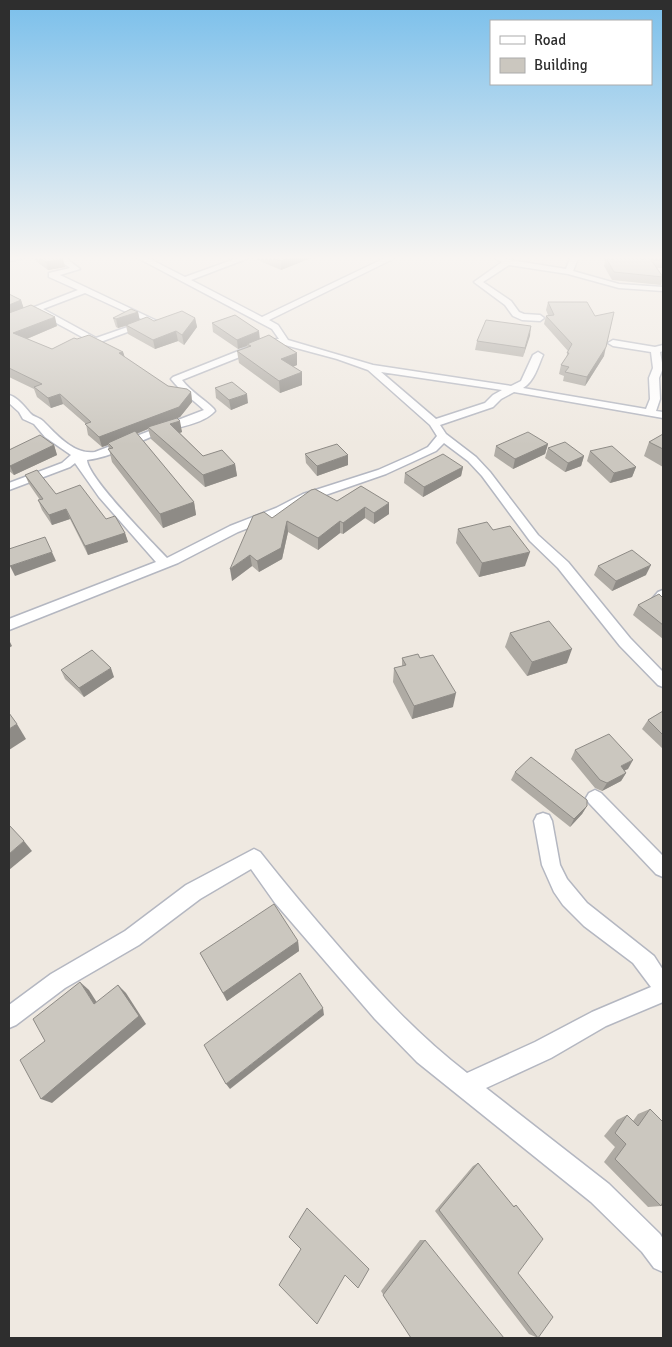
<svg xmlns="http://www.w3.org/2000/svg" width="672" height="1347" font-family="Signika,sans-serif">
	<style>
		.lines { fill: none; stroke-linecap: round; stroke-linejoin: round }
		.street-casing { stroke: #b4b7c1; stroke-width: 3 }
		.street { fill: #fff; fill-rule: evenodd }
		.wall { fill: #afaba4 }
		.shaded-wall { fill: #8e8b86 }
		.building { fill: #cbc7bf; stroke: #8e8b86 }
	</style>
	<rect width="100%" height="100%" fill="#efe9e1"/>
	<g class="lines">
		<defs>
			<g id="street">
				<polygon points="25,256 24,258 9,261 9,257"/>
				<polygon points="54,256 63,256 80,269 60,275 157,321 153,324 150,323 85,293 43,309 96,338 142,322 148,322 149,324 95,344 36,312 9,323 9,317 78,290 49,277 49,273 70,268"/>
				<path d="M134 256H144L185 277 243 256H254L191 280 262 317 389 256H399L269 320 278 325 288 340 373 365 511 386 521 381 533 355 538 352 543 355C538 366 534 382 523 388L646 409 650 399 649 378 653 368 651 352 613 346 608 343 613 340 655 347 663 345V351L660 352 663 368 659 378 660 399 656 411 663 412V418L514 392 501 399 493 407 440 425 446 434 476 457 490 472 538 535 568 562 630 638 663 672V687L658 685 620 646 558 568 530 541 482 476 468 461 444 443 436 451 386 474 311 500 284 514 238 532 178 563 9 630V619L156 562 99 497 75 463 70 467 9 490V483L62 463 71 455 45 437 34 424 23 419 19 412 9 403V395C17 397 24 406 30 413 33 417 39 417 43 421 57 435 74 455 95 452L204 410C192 399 181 392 171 379L173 377 266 340 279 339 272 329ZM270 345H285L337 359 368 370 430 425 437 436 428 447 412 455 378 470 303 494 276 508 230 526 167 558C151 541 88 478 87 460 113 457 136 442 161 433 178 426 202 425 215 411L214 409C203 398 191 392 182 380ZM381 372 502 390 493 395 485 403 436 419Z"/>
				<polygon points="491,256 501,256 510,260 566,269 571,256 579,256 573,271 619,284 663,287 663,291 619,288 568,274 509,265 483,282 511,301 519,312 524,314 540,315 544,318 540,321 522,320 513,316 505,305 474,282 502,262"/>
				<polygon points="663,590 663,608 658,606 652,599 658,592"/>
				<polygon points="595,790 601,793 663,856 663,877 656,874 589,803 586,798 589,793"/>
				<path d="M543 813 549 815 552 821 560 865 567 879 587 903 654 956 663 970V1002L606 1026 551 1058 486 1088 609 1184 660 1234 663 1239V1272L654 1268 642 1252 591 1202 417 1062 375 1019 275 903 251 869 200 899 139 945 65 988 16 1025 9 1028V1005L51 974 125 931 186 885 254 849 260 852C286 885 313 917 340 948 381 995 419 1036 467 1073L535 1042 592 1012 651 987 633 963 584 926 563 905 554 892 542 865 534 821 537 815Z"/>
			</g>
		</defs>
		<use href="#street" class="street-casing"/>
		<use href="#street" class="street"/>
	</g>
	<g class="wall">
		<polygon points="29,256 60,256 65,267 48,270"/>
		<polygon points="253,256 316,256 281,270 253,258"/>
		<polygon points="602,256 639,256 641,258 641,256 663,256 663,268 657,268 663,277 661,285 612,280 604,266 605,260"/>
		<polygon points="9,294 21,300 23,308 57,326 27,339 52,349 123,352 125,358 168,386 191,392 192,402 180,417 177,418 182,432 180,433 203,456 235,464 237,476 205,487 151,439 148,429 137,434 194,502 196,515 163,528 112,462 108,445 102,447 88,435 86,424 63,404 51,408 37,397 34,389 9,377"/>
		<polygon points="548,302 604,356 585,386 563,381 564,376 559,374 561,365 566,358 568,351 544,324 546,316 548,315 546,310"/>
		<polygon points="138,312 139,320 154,321 195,318 197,327 184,345 178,341 155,349 128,334 126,326 118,328 116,327 113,318"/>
		<polygon points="212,323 260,339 297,353 297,365 293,367 302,385 280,393 239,363 237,351 247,348 247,346 238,349 213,332"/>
		<polygon points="531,326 523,357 475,350 477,341"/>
		<polygon points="215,388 248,403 231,410 216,398"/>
		<polygon points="663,434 663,467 644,456 649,442"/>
		<polygon points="548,444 545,454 513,469 494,456 496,446"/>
		<polygon points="54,445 57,455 14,475 9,471 9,450"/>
		<polygon points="548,448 584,456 581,466 565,472 545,458"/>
		<polygon points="590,451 636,467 632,477 610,483 587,461"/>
		<polygon points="305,454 348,465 317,476 306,463"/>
		<polygon points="463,467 461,476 423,497 404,483 405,473"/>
		<polygon points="25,475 56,494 106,519 125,533 128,542 88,555 70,519 52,525 42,510 38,500 40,500 29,484"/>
		<polygon points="361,486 389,514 374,524 365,518 343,534 340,533 318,550 288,532 282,559 259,572 252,566 232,581 272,518 337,501"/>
		<polygon points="458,529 493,530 525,566 479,577 456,543"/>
		<polygon points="598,566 646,575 612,591 594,575"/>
		<polygon points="663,598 663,639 633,615 638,605"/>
		<polygon points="510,633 567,663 527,676 505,647"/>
		<polygon points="402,658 420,658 453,707 412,719 393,682 394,668 402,666"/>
		<polygon points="61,670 114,677 84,697 65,679"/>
		<polygon points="663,711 663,749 642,729 648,720"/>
		<polygon points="575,750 628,769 624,770 626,773 621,781 602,791 595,788 571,759"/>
		<polygon points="515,772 587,806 582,814 570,827 511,780"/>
		<polygon points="298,941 299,951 227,1001 200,953"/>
		<polygon points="650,1109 661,1206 648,1207 604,1162 615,1147 604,1136 617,1120 627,1115 633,1121 638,1114"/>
		<polygon points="478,1163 513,1206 516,1205 518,1273 538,1338 529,1334 435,1211 473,1166"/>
		<polygon points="420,1240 425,1240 411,1338 381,1291"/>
	</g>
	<g class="shaded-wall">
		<polygon points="294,256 316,256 281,270 281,261"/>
		<polygon points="63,259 65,267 48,270 46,262"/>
		<polygon points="21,300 24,309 9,315 9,305"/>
		<polygon points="138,312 140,321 118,328 116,319"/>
		<polygon points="55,317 57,326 17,343 13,333"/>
		<polygon points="195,318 197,327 184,345 182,335"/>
		<polygon points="531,326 530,336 523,357 525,348"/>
		<polygon points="176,331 178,341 155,349 153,340"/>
		<polygon points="259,331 260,340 247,344 247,346 238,349 237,340"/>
		<polygon points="606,347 604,356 585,386 587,377"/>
		<polygon points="123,352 126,361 119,353"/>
		<polygon points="297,353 297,365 282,371 281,359"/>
		<polygon points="302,372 302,385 280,393 279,381"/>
		<polygon points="191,392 192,402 180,417 150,429 148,427 148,429 109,444 108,443 108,445 102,447 99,437"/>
		<polygon points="60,394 63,404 51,408 48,398"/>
		<polygon points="247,394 248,403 231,410 229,400"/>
		<polygon points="180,421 182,432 173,435 170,424"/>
		<polygon points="548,444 545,454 513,469 515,459"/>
		<polygon points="54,445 57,455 14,475 10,466"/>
		<polygon points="348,455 348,465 317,476 317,466"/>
		<polygon points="584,456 581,466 565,472 568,463"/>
		<polygon points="235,464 237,476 205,487 203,475"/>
		<polygon points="463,467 461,476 423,497 424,487"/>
		<polygon points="636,467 632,477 610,483 614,473"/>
		<polygon points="194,502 196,515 163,528 160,514"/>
		<polygon points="389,503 389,514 374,524 374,513"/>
		<polygon points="365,507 365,518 343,534 343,523"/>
		<polygon points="66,509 70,519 52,525 49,515"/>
		<polygon points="287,521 288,532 282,559 259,572 257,561"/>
		<polygon points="340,521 340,533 318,550 318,538"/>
		<polygon points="125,533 128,542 88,555 85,546"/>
		<polygon points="52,552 56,561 15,576 10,566"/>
		<polygon points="530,552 525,566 479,577 482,563"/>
		<polygon points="250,555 252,566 232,581 230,569"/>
		<polygon points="651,565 646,575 612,591 616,581"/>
		<polygon points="9,640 12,646 9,648"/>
		<polygon points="572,649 567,663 527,676 532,662"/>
		<polygon points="111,668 114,677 84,697 79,688"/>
		<polygon points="456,693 453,707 412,719 414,706"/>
		<polygon points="17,724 26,739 9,750 9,729"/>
		<polygon points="633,760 628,769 615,775 621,766"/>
		<polygon points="626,773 621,781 602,791 607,783"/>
		<polygon points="587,806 582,814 570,827 574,819"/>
		<polygon points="24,841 32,851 9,870 9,854"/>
		<polygon points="298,941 299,951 227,1001 223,993"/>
		<polygon points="80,982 89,990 103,1012 94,1004"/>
		<polygon points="118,985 126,993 146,1024 52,1103 41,1099"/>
		<polygon points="323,1008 324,1015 230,1089 226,1084"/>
	</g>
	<g class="building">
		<polygon points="37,256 60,256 63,259 46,262"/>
		<polygon points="267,256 294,256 281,261"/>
		<polygon points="611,256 639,256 643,260 643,256 663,256 663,260 651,260 663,277 614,272 606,258 614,260"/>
		<polygon points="9,294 21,300 9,305"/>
		<polygon points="548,302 587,302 595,316 614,312 606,347 587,377 565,372 569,367 561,365 569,353 567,353 572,344 546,316 554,315"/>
		<polygon points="31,305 55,317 13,333 52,349 74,338 77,339 89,335 123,352 119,353 168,386 187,389 191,392 179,407 99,437 85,424 91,422 60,394 48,398 34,387 42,384 9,368 9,313"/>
		<polygon points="131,309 138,312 116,319 113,318"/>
		<polygon points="182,311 195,318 182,335 176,331 153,340 126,325 147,317 154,321"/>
		<polygon points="235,315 259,331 237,340 212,323"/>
		<polygon points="486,320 531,326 525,348 477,341"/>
		<polygon points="269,335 297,353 281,359 302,372 279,381 237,351 251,346 247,344"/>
		<polygon points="232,382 247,394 229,400 215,388"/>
		<polygon points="177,418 180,421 170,424 203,456 222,450 235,464 203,475 148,427"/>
		<polygon points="135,431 194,502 160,514 108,449 113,448 108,443"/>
		<polygon points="528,432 548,444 515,459 496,446"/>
		<polygon points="663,434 663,449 649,442"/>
		<polygon points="40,435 54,445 10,466 9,464 9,450"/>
		<polygon points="565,442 584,456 568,463 548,448"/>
		<polygon points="337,444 348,455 317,466 305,454"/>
		<polygon points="612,446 636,467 614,473 590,451"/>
		<polygon points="443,454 463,467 424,487 405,473"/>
		<polygon points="37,470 56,494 80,485 106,519 115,516 125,533 85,546 66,509 49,515 38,500 43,499 25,475"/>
		<polygon points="361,486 389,503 374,513 365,507 343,523 340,521 318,538 287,521 281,548 257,561 250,555 230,569 253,516 264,512 272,518 311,490 315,489 337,501"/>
		<polygon points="487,522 493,530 510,526 530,552 482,563 458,529"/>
		<polygon points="45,537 52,552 10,566 9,563 9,549"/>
		<polygon points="632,550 651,565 616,581 598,566"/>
		<polygon points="659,594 663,598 663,625 638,605"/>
		<polygon points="549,621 572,649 532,662 510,633"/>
		<polygon points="92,650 111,668 79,688 61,670"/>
		<polygon points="418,654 420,658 433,655 456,693 414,706 394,668 406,665 402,658"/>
		<polygon points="663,711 663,735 648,720"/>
		<polygon points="9,713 17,724 9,729"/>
		<polygon points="609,734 633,760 621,766 626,773 607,783 600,780 575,750"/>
		<polygon points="531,757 587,800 587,806 574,819 515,772"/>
		<polygon points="9,825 24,841 9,854"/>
		<polygon points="274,904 298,941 223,993 200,953"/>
		<polygon points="300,973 323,1008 226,1084 204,1045"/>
		<polygon points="80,982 94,1004 118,985 139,1016 41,1099 20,1060 45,1041 33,1019"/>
		<polygon points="650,1109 663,1122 663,1202 661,1206 615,1159 626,1144 615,1133 627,1115 638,1126"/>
		<polygon points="478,1163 514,1207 516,1205 543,1239 518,1273 553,1317 538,1338 439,1210"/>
		<polygon points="307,1208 369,1269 358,1288 345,1275 317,1324 279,1285 301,1249 289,1237"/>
		<polygon points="425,1240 504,1338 411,1338 383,1295"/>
	</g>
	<linearGradient id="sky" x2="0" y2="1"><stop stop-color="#7abfeb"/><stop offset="0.58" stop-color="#f8f5f2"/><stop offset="1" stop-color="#f8f5f2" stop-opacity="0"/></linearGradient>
	<rect width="672" height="445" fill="url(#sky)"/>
	<rect width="672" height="1347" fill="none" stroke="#2e2e2e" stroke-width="20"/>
	<rect x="490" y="20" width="162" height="65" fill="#ffffff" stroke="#ababab"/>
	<rect x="500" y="36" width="25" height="8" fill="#ffffff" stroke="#ababab"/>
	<text x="534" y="45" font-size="15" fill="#2e2e2e">Road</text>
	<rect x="500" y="58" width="25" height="15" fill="#cbc7bf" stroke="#ababab"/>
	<text x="534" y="70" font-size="15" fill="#2e2e2e">Building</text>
</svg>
